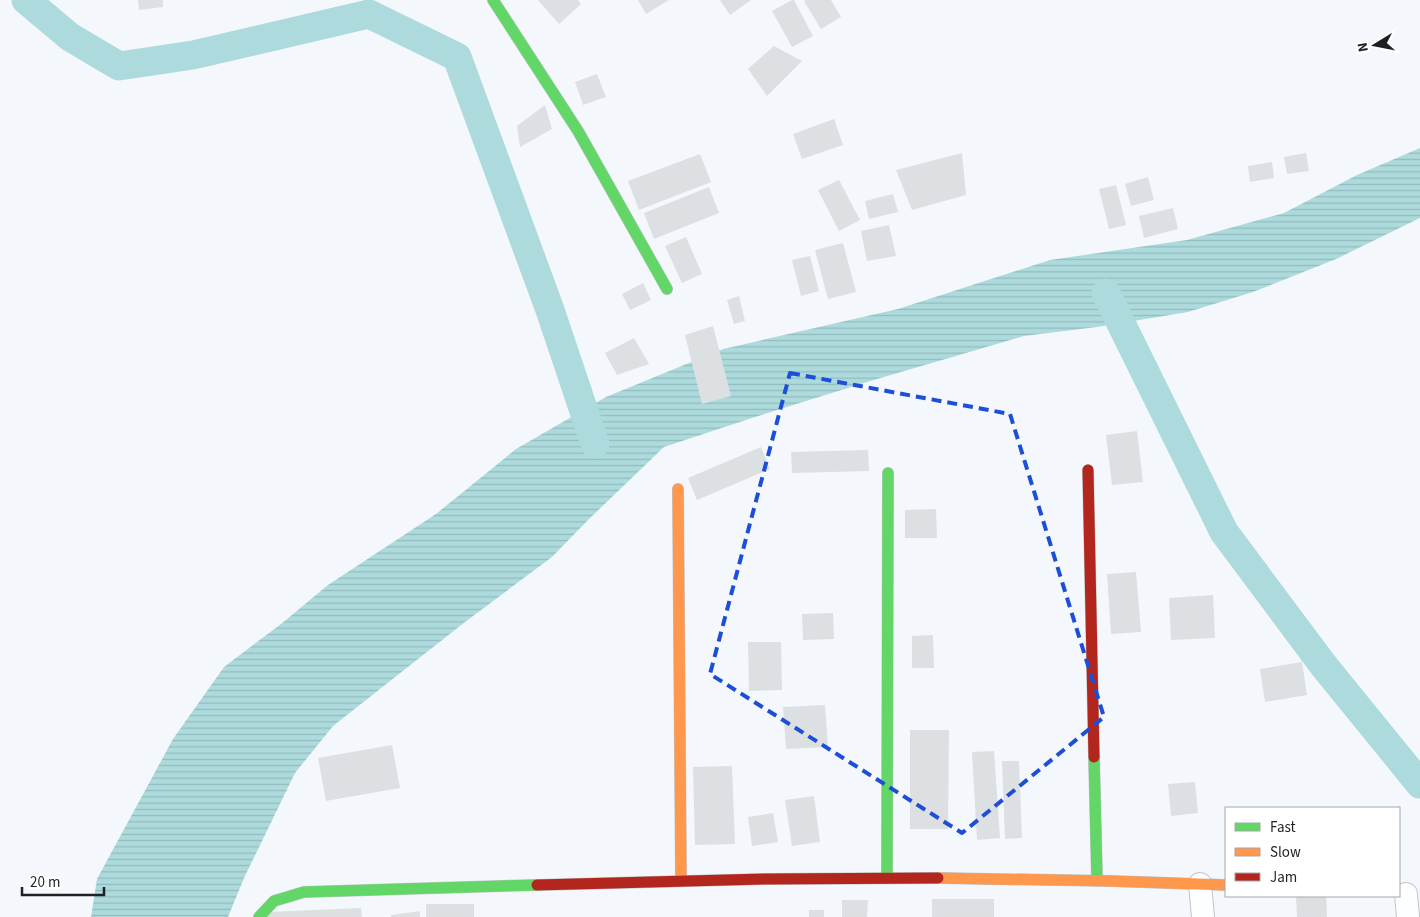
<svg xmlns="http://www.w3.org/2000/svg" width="1420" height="917" font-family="'Source Sans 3',sans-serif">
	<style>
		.water { fill: url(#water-rules) }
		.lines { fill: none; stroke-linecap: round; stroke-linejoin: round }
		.canal { stroke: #addadc; stroke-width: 29 }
		.building { fill: #dce0e2 }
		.street-casing { stroke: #c1c5c8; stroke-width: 24 }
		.fast-casing { stroke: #c1c5c8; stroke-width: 12 }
		.slow-casing { stroke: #c1c5c8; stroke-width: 12 }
		.jam-casing { stroke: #c1c5c8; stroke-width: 12 }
		.street { stroke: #fdfeff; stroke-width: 22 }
		.fast { stroke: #63d668; stroke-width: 11 }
		.slow { stroke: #ff974d; stroke-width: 11 }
		.jam { stroke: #b3261e; stroke-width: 11 }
		.marked { fill: none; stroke: #1d4ed8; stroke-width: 4; stroke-dasharray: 10 6; stroke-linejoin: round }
	</style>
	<defs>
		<pattern id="water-rules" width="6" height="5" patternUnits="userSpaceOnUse" patternTransform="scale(1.25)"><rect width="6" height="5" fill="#addadc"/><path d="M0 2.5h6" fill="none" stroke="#94bbbd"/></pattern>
	</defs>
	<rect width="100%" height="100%" fill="#f4f8fc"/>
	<polygon class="water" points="1420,148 1420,218 1336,259 1253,292 1188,312 1097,327 1024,336 867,382 752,418 664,447 588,520 552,557 465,622 333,726 295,773 244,878 228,917 91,917 97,879 173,739 224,667 281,624 328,585 436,514 516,449 606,397 723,349 898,309 1050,260 1187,240 1284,213 1357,175"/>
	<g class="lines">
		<g class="canal">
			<polyline points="26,0 70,37 119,66 193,55 369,14 457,57 550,310 595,444"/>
			<polyline points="1106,293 1224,532 1324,666 1420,784"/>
		</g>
	</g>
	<g class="building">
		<polygon points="138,0 163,0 163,7 139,10"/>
		<polygon points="538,0 578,0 581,4 559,24"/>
		<polygon points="638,0 669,0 646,14"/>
		<polygon points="720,0 751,0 730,15"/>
		<polygon points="792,0 794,0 813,36 792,47 772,11"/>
		<polygon points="806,0 831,0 841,17 821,29 804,1"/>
		<polygon points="774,46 802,61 767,96 748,69"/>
		<polygon points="597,74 606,97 583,105 575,82"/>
		<polygon points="545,105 552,129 520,147 517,126"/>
		<polygon points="834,119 843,145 802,159 793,134"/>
		<polygon points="962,153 966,195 912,210 896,170"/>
		<polygon points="1306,153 1309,171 1287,174 1284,157"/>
		<polygon points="700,154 711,182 639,210 628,181"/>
		<polygon points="1272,162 1274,178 1250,182 1248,166"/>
		<polygon points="1148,177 1154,200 1131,206 1125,184"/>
		<polygon points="839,180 860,220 839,231 818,190"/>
		<polygon points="1116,185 1126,225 1109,229 1099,189"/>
		<polygon points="709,187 719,213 654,239 644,213"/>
		<polygon points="893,194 898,212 869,219 865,201"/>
		<polygon points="1173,208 1178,229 1144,238 1139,216"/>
		<polygon points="889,225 896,256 867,261 861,231"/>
		<polygon points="686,237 702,274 682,283 665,246"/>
		<polygon points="843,243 856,292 828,299 815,250"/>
		<polygon points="810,256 819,291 801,296 792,260"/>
		<polygon points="643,283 651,300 630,310 622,294"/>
		<polygon points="739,296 745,321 734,324 727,300"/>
		<polygon points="713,326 731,396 702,404 685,335"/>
		<polygon points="634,338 649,364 617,375 605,353"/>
		<polygon points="1137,431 1143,482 1112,485 1106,435"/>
		<polygon points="761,447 770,469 697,500 688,478"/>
		<polygon points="868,450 869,471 792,473 791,452"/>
		<polygon points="936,509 937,538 905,538 905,510"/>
		<polygon points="1136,572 1141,632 1111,634 1107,574"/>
		<polygon points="1213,595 1215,638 1171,640 1169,598"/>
		<polygon points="833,613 834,639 803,640 802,614"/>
		<polygon points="933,635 934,668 912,668 912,636"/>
		<polygon points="748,642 781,642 782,690 749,691"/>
		<polygon points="1302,662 1307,695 1265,702 1260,669"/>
		<polygon points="825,705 828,747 786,749 783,707"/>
		<polygon points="910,730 949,730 948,829 910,829"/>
		<polygon points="392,745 400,788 326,801 318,758"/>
		<polygon points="994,751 1000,838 977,840 972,752"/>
		<polygon points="1002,761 1019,761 1022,838 1005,839"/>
		<polygon points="732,766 735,844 695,845 693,767"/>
		<polygon points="1195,782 1198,813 1171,816 1168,784"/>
		<polygon points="814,796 820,842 792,846 785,800"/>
		<polygon points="773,813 778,842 752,846 748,817"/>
		<polygon points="1296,896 1326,896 1327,917 1297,917"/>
		<rect x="932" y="899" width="62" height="18"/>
		<polygon points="842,900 868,900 867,917 842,917"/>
		<rect x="426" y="904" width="48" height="13"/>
		<polygon points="361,908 362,917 267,917 268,912"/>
		<rect x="809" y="910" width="15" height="7"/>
		<polygon points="420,911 420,917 391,917 391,915"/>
	</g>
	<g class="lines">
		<defs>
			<g id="street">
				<polyline points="1200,884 1203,917"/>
				<polyline points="1406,894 1408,917"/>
			</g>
			<g id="fast">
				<polyline points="493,0 578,131 667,289"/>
				<polyline points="1094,757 1097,879"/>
				<polyline points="887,878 888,473"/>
				<polyline points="259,917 274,901 304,892 537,885"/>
			</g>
			<g id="slow">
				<polyline points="678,489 681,881"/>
				<polyline points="938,878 1111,881 1226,885"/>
			</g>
			<g id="jam">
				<polyline points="1088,470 1094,757"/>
				<polyline points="537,885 765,879 938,878"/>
			</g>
		</defs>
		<use href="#street" class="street-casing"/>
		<use href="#fast" class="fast-casing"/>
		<use href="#slow" class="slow-casing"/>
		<use href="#jam" class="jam-casing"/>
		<use href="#street" class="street"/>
		<use href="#fast" class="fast"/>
		<use href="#slow" class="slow"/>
		<use href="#jam" class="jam"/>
	</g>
	<path class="marked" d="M790 373 1010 414 1104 717 962 833 710 674Z"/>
	<rect x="1225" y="807" width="175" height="90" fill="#ffffff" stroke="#a5a6a7"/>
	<rect x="1235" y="823" width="25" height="8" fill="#63d668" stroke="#a5a6a7"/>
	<text x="1270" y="832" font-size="15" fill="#1e2124">Fast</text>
	<rect x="1235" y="848" width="25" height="8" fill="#ff974d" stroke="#a5a6a7"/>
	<text x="1270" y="857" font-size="15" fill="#1e2124">Slow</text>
	<rect x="1235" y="873" width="25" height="8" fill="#b3261e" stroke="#a5a6a7"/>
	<text x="1270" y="882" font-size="15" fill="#1e2124">Jam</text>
	<g transform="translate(1375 45) rotate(260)" stroke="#ffffff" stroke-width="4" paint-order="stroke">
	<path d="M0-4L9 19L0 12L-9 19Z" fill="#1e2124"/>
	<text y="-8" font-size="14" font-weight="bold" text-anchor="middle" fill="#1e2124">N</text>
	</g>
	<path d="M22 887v8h82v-8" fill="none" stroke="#1e2124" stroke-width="2.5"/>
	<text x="30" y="887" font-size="15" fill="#1e2124" stroke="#ffffff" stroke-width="4" paint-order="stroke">20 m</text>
</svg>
